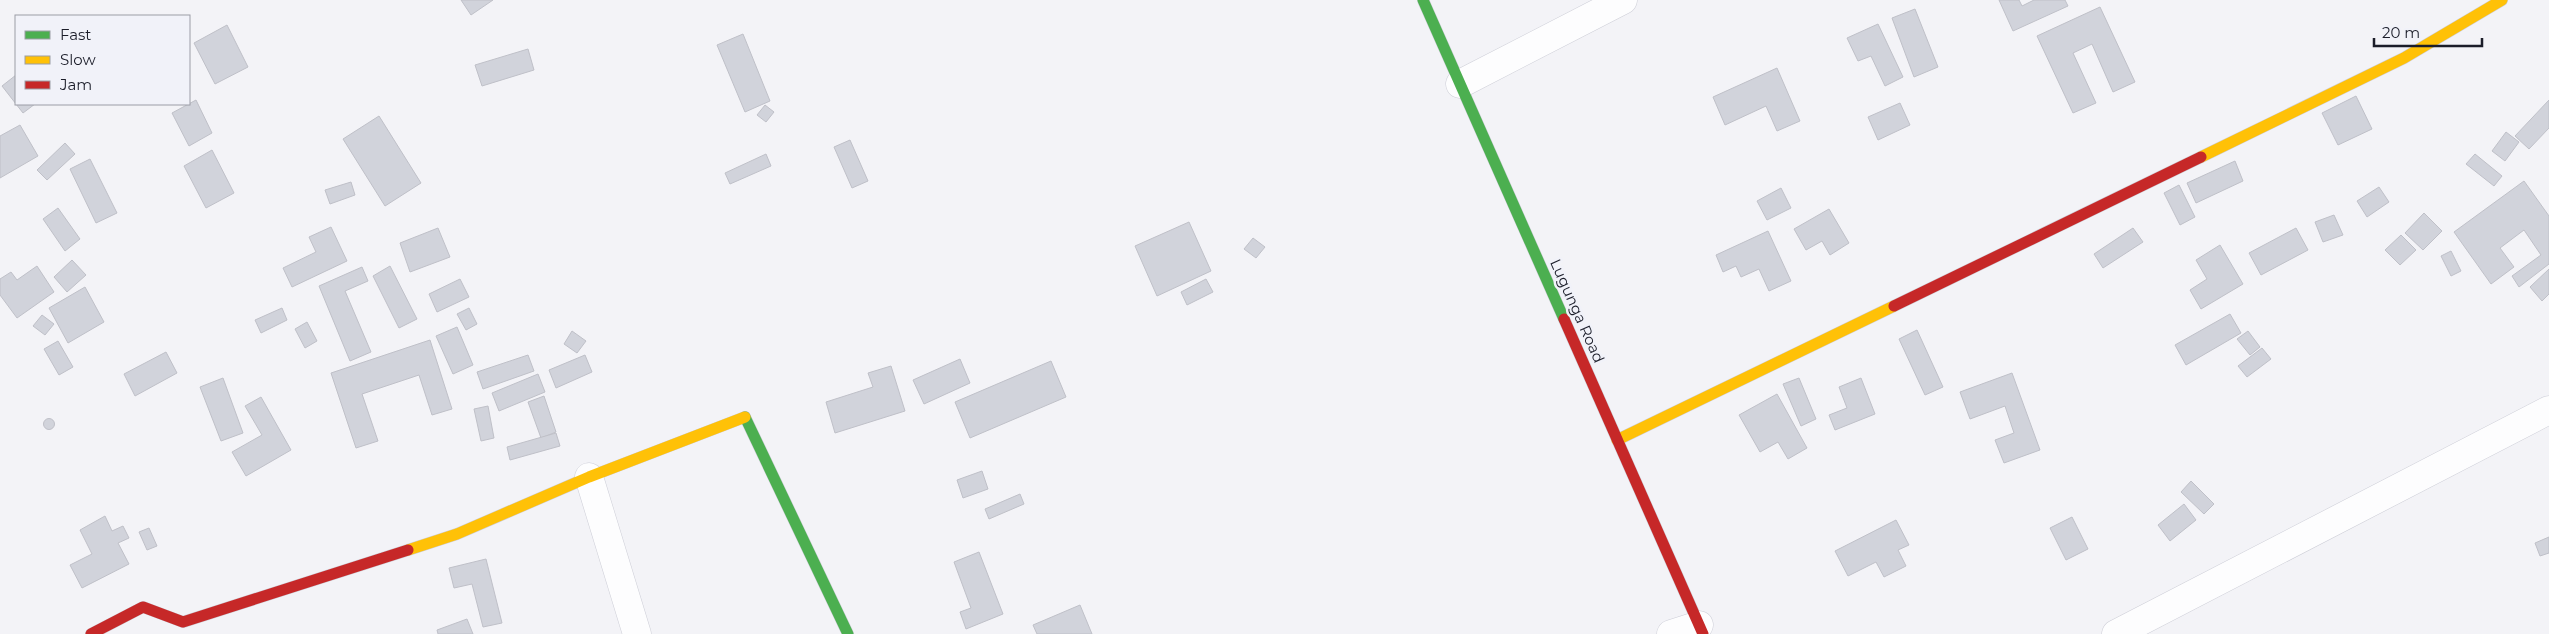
<svg xmlns="http://www.w3.org/2000/svg" width="2549" height="634" font-family="Montserrat,sans-serif">
	<style>
		.building { fill: #d1d3db; stroke: #bfc0c8 }
		.lines { fill: none; stroke-linecap: round; stroke-linejoin: round }
		.street-casing { stroke: #cdced7; stroke-width: 29 }
		.fast-casing { stroke: #cdced7; stroke-width: 12 }
		.slow-casing { stroke: #cdced7; stroke-width: 12 }
		.jam-casing { stroke: #cdced7; stroke-width: 12 }
		.street { stroke: #fdfdfe; stroke-width: 28 }
		.fast { stroke: #4caf50; stroke-width: 11 }
		.slow { stroke: #ffc107; stroke-width: 11 }
		.jam { stroke: #c62828; stroke-width: 11 }
		.labels { text-anchor: middle; stroke-width: 5; stroke-linejoin: round; paint-order: stroke }
		.street-label { font-size: 15px; fill: #1b1d29; stroke: #f1f2f9 }
	</style>
	<rect width="100%" height="100%" fill="#f3f3f7"/>
	<g class="building">
		<polygon points="461,0 493,0 471,15"/>
		<polygon points="1999,0 2019,0 2022,6 2034,0 2065,0 2068,6 2013,31"/>
		<polygon points="2100,7 2135,82 2113,92 2092,44 2073,53 2096,103 2073,113 2037,36"/>
		<polygon points="1915,9 1938,67 1914,77 1892,18"/>
		<polygon points="1878,24 1903,77 1885,86 1871,56 1858,61 1847,38"/>
		<polygon points="227,25 248,67 215,84 194,43"/>
		<polygon points="743,34 770,101 745,112 717,45"/>
		<polygon points="528,49 534,70 482,86 475,65"/>
		<polygon points="1777,68 1800,121 1777,131 1766,106 1725,125 1713,97"/>
		<polygon points="16,75 16,104 35,104 23,113 2,86"/>
		<polygon points="2356,96 2372,129 2338,145 2322,113"/>
		<polygon points="196,100 212,133 189,146 172,113"/>
		<polygon points="2549,100 2549,128 2529,149 2515,136"/>
		<polygon points="1900,103 1910,125 1878,140 1868,117"/>
		<polygon points="765,105 774,112 766,122 757,115"/>
		<polygon points="379,116 421,183 385,206 343,139"/>
		<polygon points="20,125 38,156 0,178 0,136"/>
		<polygon points="2506,132 2519,142 2505,161 2492,151"/>
		<polygon points="850,140 868,181 852,188 834,147"/>
		<polygon points="65,143 75,154 47,180 37,170"/>
		<polygon points="212,150 234,193 206,208 184,166"/>
		<polygon points="766,154 771,166 730,184 725,173"/>
		<polygon points="2475,154 2502,176 2494,186 2466,164"/>
		<polygon points="90,159 117,213 96,223 70,169"/>
		<polygon points="2235,161 2243,181 2196,203 2187,183"/>
		<polygon points="2524,181 2549,216 2549,264 2519,287 2512,276 2541,255 2524,230 2500,248 2514,267 2491,284 2454,232"/>
		<polygon points="351,182 355,195 330,204 325,190"/>
		<polygon points="2179,185 2195,217 2180,225 2164,193"/>
		<polygon points="2379,187 2389,202 2367,217 2357,201"/>
		<polygon points="1781,188 1791,208 1767,220 1757,201"/>
		<polygon points="58,208 80,239 65,251 43,219"/>
		<polygon points="1829,209 1849,243 1830,255 1822,241 1806,250 1794,229"/>
		<polygon points="2424,213 2442,231 2423,250 2405,233"/>
		<polygon points="2334,215 2343,235 2323,242 2315,222"/>
		<polygon points="1189,222 1211,271 1157,296 1135,246"/>
		<polygon points="331,227 347,261 292,287 283,268 316,252 309,237"/>
		<polygon points="438,228 450,257 410,272 400,243"/>
		<polygon points="2133,228 2143,242 2103,268 2094,254"/>
		<polygon points="2296,228 2308,250 2261,275 2249,253"/>
		<polygon points="1768,231 1791,281 1769,291 1759,269 1741,277 1736,266 1723,272 1716,255"/>
		<polygon points="2401,235 2416,250 2400,265 2385,250"/>
		<polygon points="1253,238 1265,247 1256,258 1244,249"/>
		<polygon points="2220,245 2243,284 2201,309 2190,290 2207,279 2196,260"/>
		<polygon points="2451,251 2461,271 2451,276 2441,256"/>
		<polygon points="72,260 86,275 67,292 54,277"/>
		<polygon points="37,266 54,292 17,318 0,295 0,279 11,272 17,280"/>
		<polygon points="390,266 417,319 399,328 373,276"/>
		<polygon points="362,267 368,281 345,291 371,352 350,361 319,286"/>
		<polygon points="2549,269 2549,294 2542,301 2530,287"/>
		<polygon points="460,279 469,297 437,312 429,294"/>
		<polygon points="1206,279 1213,292 1187,305 1181,292"/>
		<polygon points="85,287 104,322 68,343 49,308"/>
		<polygon points="282,308 287,320 261,333 255,320"/>
		<polygon points="469,308 477,324 466,330 457,314"/>
		<polygon points="2230,314 2241,333 2186,365 2175,345"/>
		<polygon points="42,315 54,324 45,335 33,326"/>
		<polygon points="307,322 317,341 305,348 295,329"/>
		<polygon points="457,327 473,365 453,374 436,336"/>
		<polygon points="1917,330 1943,387 1925,395 1899,339"/>
		<polygon points="572,331 586,341 577,353 564,344"/>
		<polygon points="2248,331 2260,347 2250,355 2237,339"/>
		<polygon points="430,340 452,409 432,415 419,375 362,394 378,441 356,448 331,373"/>
		<polygon points="58,341 73,367 59,375 44,349"/>
		<polygon points="2262,348 2271,359 2247,377 2238,366"/>
		<polygon points="166,352 177,373 135,396 124,374"/>
		<polygon points="528,355 534,371 483,389 477,372"/>
		<polygon points="585,355 592,372 556,388 549,370"/>
		<polygon points="960,359 970,383 924,404 913,380"/>
		<polygon points="1051,361 1066,397 970,438 955,402"/>
		<polygon points="891,366 905,411 835,433 826,402 873,387 868,373"/>
		<polygon points="2012,373 2040,450 2004,463 1995,440 2014,433 2005,406 1970,419 1960,392"/>
		<polygon points="538,374 545,392 499,411 492,393"/>
		<polygon points="223,378 243,433 221,441 200,387"/>
		<polygon points="1799,378 1816,419 1801,426 1783,384"/>
		<polygon points="1861,378 1875,414 1835,430 1829,415 1847,408 1839,387"/>
		<polygon points="1777,394 1807,448 1788,459 1778,442 1760,452 1739,415"/>
		<polygon points="544,396 556,432 541,438 528,402"/>
		<polygon points="261,397 291,450 246,476 232,452 262,435 245,406"/>
		<polygon points="488,406 494,438 481,441 474,409"/>
		<circle cx="49" cy="424" r="5.5"/>
		<polygon points="556,433 560,446 510,460 507,447"/>
		<polygon points="982,471 988,489 963,498 957,480"/>
		<polygon points="2191,481 2214,504 2204,514 2181,492"/>
		<polygon points="1020,494 1024,504 989,519 985,509"/>
		<polygon points="2184,504 2196,520 2170,541 2158,525"/>
		<polygon points="105,516 112,531 123,526 129,538 118,543 129,564 82,588 70,565 92,554 80,530"/>
		<polygon points="2072,517 2088,549 2066,560 2050,528"/>
		<polygon points="1896,520 1909,545 1898,550 1906,566 1884,577 1876,562 1848,576 1835,551"/>
		<polygon points="149,528 157,546 147,550 139,532"/>
		<polygon points="2549,537 2549,553 2540,556 2535,543"/>
		<polygon points="979,552 1003,614 966,629 960,612 971,608 954,562"/>
		<polygon points="486,559 502,623 483,627 472,584 454,588 449,568"/>
		<polygon points="1080,605 1092,634 1037,634 1033,625"/>
		<polygon points="467,619 473,634 438,634 437,630"/>
	</g>
	<g class="lines">
		<defs>
			<g id="street">
				<polyline points="1460,84 1623,0"/>
				<polyline points="589,477 637,634"/>
				<polyline points="1671,634 1699,625"/>
				<polyline points="2116,634 2549,410"/>
			</g>
			<g id="fast">
				<polyline points="1423,0 1564,319"/>
				<polyline points="745,417 848,634"/>
			</g>
			<g id="slow">
				<polyline points="2201,157 2404,58 2502,0"/>
				<polyline points="1617,440 1894,306"/>
				<polyline points="408,550 457,534 589,477 745,417"/>
			</g>
			<g id="jam">
				<polyline points="1894,306 2201,157"/>
				<polyline points="1564,319 1703,634"/>
				<polyline points="91,634 143,607 183,622 408,550"/>
			</g>
		</defs>
		<use href="#street" class="street-casing"/>
		<use href="#fast" class="fast-casing"/>
		<use href="#slow" class="slow-casing"/>
		<use href="#jam" class="jam-casing"/>
		<use href="#street" class="street"/>
		<use href="#fast" class="fast"/>
		<use href="#slow" class="slow"/>
		<use href="#jam" class="jam"/>
	</g>
	<g class="labels">
		<g class="street-label">
			<text transform="translate(1577 311) rotate(66)" y="5">Lugunga Road</text>
		</g>
	</g>
	<rect x="15" y="15" width="175" height="90" fill="#f1f2f9" stroke="#9b9da6"/>
	<rect x="25" y="31" width="25" height="8" fill="#4caf50" stroke="#9b9da6"/>
	<text x="60" y="40" font-size="15" fill="#1b1d29">Fast</text>
	<rect x="25" y="56" width="25" height="8" fill="#ffc107" stroke="#9b9da6"/>
	<text x="60" y="65" font-size="15" fill="#1b1d29">Slow</text>
	<rect x="25" y="81" width="25" height="8" fill="#c62828" stroke="#9b9da6"/>
	<text x="60" y="90" font-size="15" fill="#1b1d29">Jam</text>
	<path d="M2374 38v8h108v-8" fill="none" stroke="#1b1d29" stroke-width="2.5"/>
	<text x="2382" y="38" font-size="15" fill="#1b1d29" stroke="#f1f2f9" stroke-width="4" paint-order="stroke">20 m</text>
</svg>
